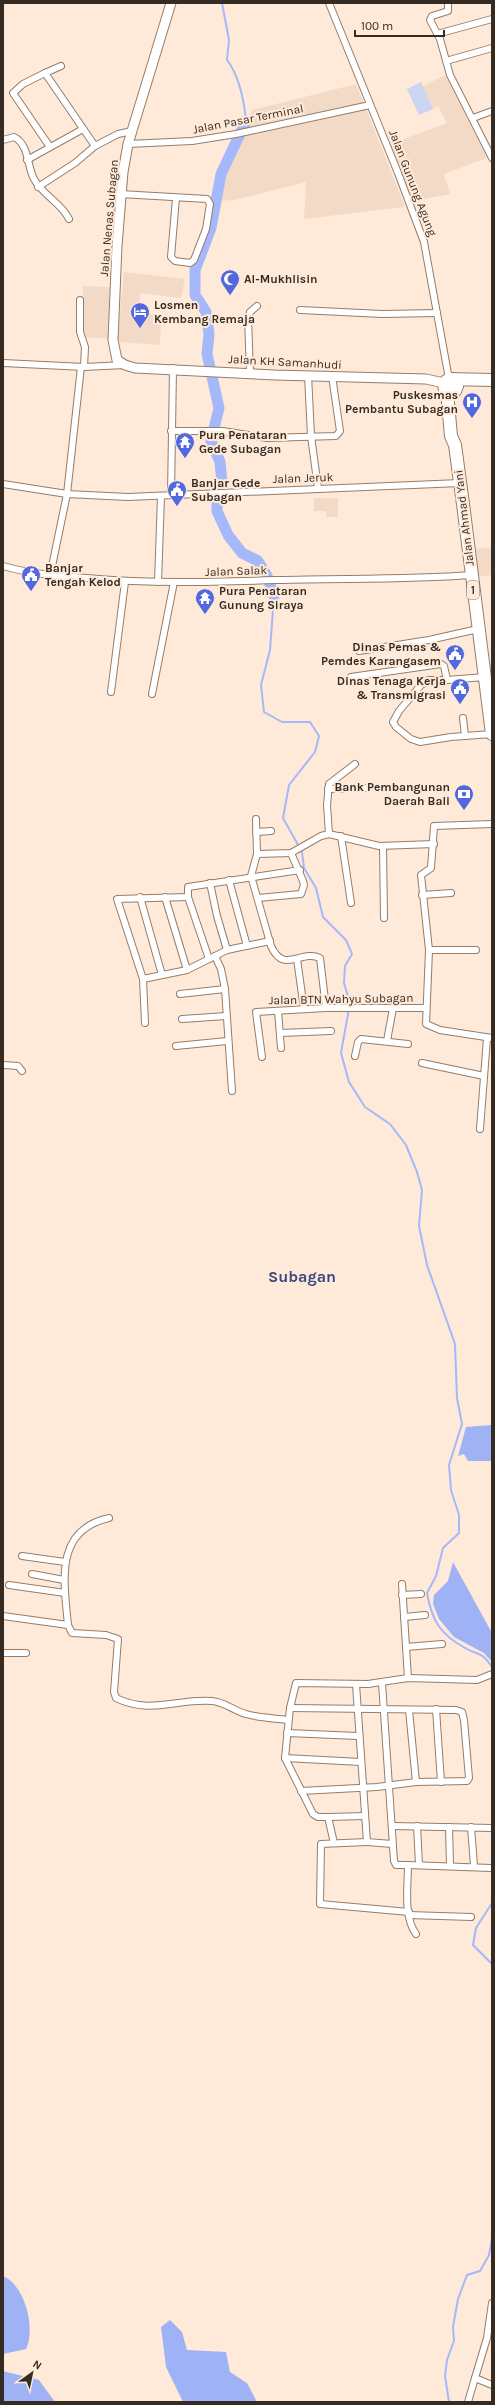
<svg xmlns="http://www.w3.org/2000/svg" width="495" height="2405" font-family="Karla,sans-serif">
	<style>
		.built { fill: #f3dac6 }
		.green { fill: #ccd5f2 }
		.forest { fill: #9eb2f5 }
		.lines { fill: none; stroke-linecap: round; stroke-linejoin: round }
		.stream { stroke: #a4b8fb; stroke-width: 2 }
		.river { stroke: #a4b8fb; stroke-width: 11 }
		.street-casing { stroke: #947d6a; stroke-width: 8 }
		.secondary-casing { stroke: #947d6a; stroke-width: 11 }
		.highway-casing { stroke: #947d6a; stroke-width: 14 }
		.street { stroke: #fff; stroke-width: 6 }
		.secondary { stroke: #fff; stroke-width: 9 }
		.highway { stroke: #fff; stroke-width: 12 }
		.labels { text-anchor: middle; stroke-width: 4; stroke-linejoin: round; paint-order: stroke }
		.shield { fill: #ffead9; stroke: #72645a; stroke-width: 1 }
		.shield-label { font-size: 11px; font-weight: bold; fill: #352b23 }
		.street-label { font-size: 12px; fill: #352b23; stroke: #ffead9 }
		.poi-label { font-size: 12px; font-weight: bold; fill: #352b23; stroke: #ffead9; text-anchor: start }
		.district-label { font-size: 16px; font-weight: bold; fill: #3a4883; stroke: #ffead9 }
	</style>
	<rect width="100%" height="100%" fill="#ffead9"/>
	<g class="built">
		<polygon points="445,75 487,158 444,174 450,194 411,202 390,144 447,123 438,106 419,115 407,89 421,82 423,86"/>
		<polygon points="356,84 405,207 304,219 306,182 235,200 217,201 224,174 241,144 252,110"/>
		<polygon points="124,272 185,279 181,298 140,293 139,314 161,315 160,345 117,342"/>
		<polygon points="83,286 110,287 108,338 82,338"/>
		<polygon points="314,498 338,498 338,517 326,517 326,511 314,511"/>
		<polygon points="492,547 492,575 477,577 474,549"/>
	</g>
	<polygon class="green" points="421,82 433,109 419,115 407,89"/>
	<g class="forest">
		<polygon points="492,1425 492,1461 468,1461 464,1454 458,1456 466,1427"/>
		<polygon points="453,1562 492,1633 492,1662 484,1653 454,1637 439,1619 433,1604 434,1595 448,1581"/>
		<path d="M3 2276C25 2285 36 2329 26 2349L3 2354Z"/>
		<polygon points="170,2320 182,2332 187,2350 226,2352 230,2372 247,2383 257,2402 183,2402 166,2367 161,2327"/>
		<polygon points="3,2371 39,2380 55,2402 3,2402"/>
	</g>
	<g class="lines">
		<g class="stream">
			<path d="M222 3 229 40 227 60C240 77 244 100 246 121"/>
			<path d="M274 596 270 650 261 685 264 712 282 722H310L319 736 315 752 289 785 283 818 302 852 304 868 316 888 323 917 346 940 352 954 345 966 344 983 350 1003 341 1053 349 1082 365 1107 390 1124 406 1145 417 1172 422 1190 419 1226 427 1265 455 1344 457 1398 462 1424 449 1465 451 1490 459 1515V1533L443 1548 436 1576 427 1593C432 1621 440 1634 465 1648 480 1656 481 1651 492 1667"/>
			<polyline points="492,1903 476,1928 473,1945 492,1964"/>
			<polyline points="449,2402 445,2376 447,2360 454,2341 453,2327 458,2299 467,2275 480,2271 489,2255 492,2238"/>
		</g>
		<polyline class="river" points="246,121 221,174 211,228 195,270 195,295 206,312 209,334 207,354 219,408 211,441 220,462 222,483 217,489 217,511 228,535 242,553 258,561 267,576 274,596"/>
		<defs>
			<g id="street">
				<polyline points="329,3 398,173 424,242 449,379"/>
				<polyline points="448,3 448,11 432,16 430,20 440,39 450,75 492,158"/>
				<polyline points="437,34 492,19"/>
				<polyline points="446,61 492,48"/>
				<polyline points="61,66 45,73 95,146 118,134 132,131"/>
				<polyline points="45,73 23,84 13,93 50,147"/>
				<polyline points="473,118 492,111"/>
				<path d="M3 140 14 137C29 144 27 166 34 179 42 195 61 202 69 219"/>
				<polyline points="128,144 192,141 236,134 370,105"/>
				<polyline points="27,160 83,129"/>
				<polyline points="38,187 75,163 95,146"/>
				<polyline points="120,194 207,199 210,204 206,229 194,260 190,263 175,261 171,257 176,198"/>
				<polyline points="80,300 80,332 85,347 84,367"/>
				<polyline points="300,310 382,314 437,313"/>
				<polyline points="3,363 84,367 125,365"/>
				<polyline points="250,373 248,318 250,312 257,306"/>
				<polyline points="308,375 311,436 318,488"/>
				<polyline points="171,431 223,431 267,438 336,436 340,431 332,376"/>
				<polyline points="3,484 67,494 128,497 460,483"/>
				<polyline points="171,495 173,368"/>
				<path d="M3 566C31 574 58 576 87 578 150 584 213 582 277 580 342 578 406 580 471 575"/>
				<polyline points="50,576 67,494 81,367"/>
				<polyline points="158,582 161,496"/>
				<polyline points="359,651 429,640 478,629"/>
				<polyline points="351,677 441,664 444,666 447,680"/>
				<polyline points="485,677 447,680 429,680 421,685 399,711 393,722 396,727 411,739 420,742 451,737 492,734"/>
				<polyline points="111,692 125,582"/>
				<polyline points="152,694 174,582"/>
				<polyline points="463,718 465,736"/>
				<polyline points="328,789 367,788"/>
				<path d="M256 819 257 854 251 876 271 946C284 975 301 949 320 958L326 1008"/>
				<polyline points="492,824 434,826 431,868 421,875 429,950 426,1024 440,1030 492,1038"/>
				<polyline points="256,832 271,831"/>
				<polyline points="329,834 327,805 329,784 355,764"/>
				<polyline points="341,836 351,903"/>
				<polyline points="383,846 384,918"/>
				<polyline points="257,854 291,853 321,836 329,834 379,846 434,844"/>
				<polyline points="229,880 247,946"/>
				<polyline points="210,883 217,916 227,950"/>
				<polyline points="422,895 451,893"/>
				<polyline points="140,897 162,975"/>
				<polyline points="165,897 187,970"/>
				<polyline points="258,898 301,894 304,885 303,881 291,853"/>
				<polyline points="429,950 476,950"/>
				<polyline points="215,956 221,969 225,989 232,1091"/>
				<polyline points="209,959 188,897 188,887 300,870"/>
				<polyline points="297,959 304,1009"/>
				<polyline points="143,979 187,970 227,950 270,941"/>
				<polyline points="180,994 225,989"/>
				<polyline points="278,1011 281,1048"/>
				<polyline points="182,1019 226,1016"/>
				<polyline points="145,1023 143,979 117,899 188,897"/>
				<polyline points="280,1033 331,1031"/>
				<polyline points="387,1041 393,1008"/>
				<polyline points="176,1046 227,1041"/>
				<polyline points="355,1056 358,1042 361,1039 408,1044"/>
				<polyline points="262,1057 256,1012 326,1008 426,1008"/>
				<polyline points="422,1063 484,1076"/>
				<polyline points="3,1065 18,1066 22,1071"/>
				<polyline points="480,1129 487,1038"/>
				<polyline points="22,1556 65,1562"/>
				<polyline points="32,1574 64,1580"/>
				<polyline points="402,1584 408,1678"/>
				<polyline points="9,1585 65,1593"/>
				<polyline points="402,1595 421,1594"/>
				<path d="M3 1616 68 1625C64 1582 54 1530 109 1518"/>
				<polyline points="404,1617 425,1615"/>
				<path d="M68 1625 72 1633 106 1635 118 1639 114 1692 116 1698C150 1715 179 1698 212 1701 225 1702 234 1711 246 1714 259 1718 274 1718 288 1720"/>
				<polyline points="406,1647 442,1644"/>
				<polyline points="3,1653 26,1653"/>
				<path d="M382 1683 394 1861 396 1865H408C408 1886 403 1916 416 1934"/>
				<polyline points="356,1684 367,1842 392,1844"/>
				<polyline points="290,1708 456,1710 462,1712 464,1720 469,1778 467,1781 416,1782 377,1787 301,1791"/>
				<polyline points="436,1709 441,1782"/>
				<polyline points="409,1710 416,1782"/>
				<polyline points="287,1733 358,1736"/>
				<polyline points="285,1758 361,1762"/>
				<polyline points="328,1817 364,1816"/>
				<polyline points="392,1826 492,1828"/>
				<polyline points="417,1826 419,1864"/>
				<polyline points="449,1827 450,1865"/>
				<polyline points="471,1827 474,1866"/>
				<polyline points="367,1842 321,1844 320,1904 409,1912"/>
				<polyline points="334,1843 328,1817 318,1817 313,1814 285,1758 290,1708 296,1683 368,1684 408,1678 477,1680 492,1674"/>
				<polyline points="408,1865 491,1868"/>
				<polyline points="409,1915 471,1917"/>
				<polyline points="492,2303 487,2338 475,2378 492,2385"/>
				<polyline points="468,2402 475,2378"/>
			</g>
			<polyline id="secondary" points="171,3 128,144 123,172 117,246 113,340 117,360 125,365 135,368 275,375 426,379 444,383"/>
			<g id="highway">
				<polyline points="454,381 457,386 455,391 450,393 445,391 444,383 449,379 492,380"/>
				<polyline points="447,392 451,436 455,445 463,504 492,734"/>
			</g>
		</defs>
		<use href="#street" class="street-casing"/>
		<use href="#secondary" class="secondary-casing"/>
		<use href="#highway" class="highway-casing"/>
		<use href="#street" class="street"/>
		<use href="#secondary" class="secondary"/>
		<use href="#highway" class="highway"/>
	</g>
	<defs>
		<symbol id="mosque-pin" viewBox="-11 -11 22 30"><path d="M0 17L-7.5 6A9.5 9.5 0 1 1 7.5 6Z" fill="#5268de" stroke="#ffead9"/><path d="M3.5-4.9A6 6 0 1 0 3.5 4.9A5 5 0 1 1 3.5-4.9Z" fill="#fff"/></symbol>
		<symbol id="hotel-pin" viewBox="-11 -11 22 30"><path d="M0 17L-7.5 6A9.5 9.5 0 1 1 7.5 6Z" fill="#5268de" stroke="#ffead9"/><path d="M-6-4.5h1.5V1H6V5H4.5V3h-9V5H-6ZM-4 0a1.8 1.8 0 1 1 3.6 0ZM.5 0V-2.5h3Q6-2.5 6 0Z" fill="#fff"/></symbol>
		<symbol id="hospital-pin" viewBox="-11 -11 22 30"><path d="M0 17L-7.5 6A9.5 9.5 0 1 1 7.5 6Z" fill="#5268de" stroke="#ffead9"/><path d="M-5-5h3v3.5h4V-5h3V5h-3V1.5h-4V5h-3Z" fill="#fff"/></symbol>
		<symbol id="temple-pin" viewBox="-11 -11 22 30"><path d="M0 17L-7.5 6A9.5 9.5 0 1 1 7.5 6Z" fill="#5268de" stroke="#ffead9"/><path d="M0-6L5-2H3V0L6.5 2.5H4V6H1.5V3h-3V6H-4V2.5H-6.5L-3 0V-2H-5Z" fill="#fff"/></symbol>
		<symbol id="civic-pin" viewBox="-11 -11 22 30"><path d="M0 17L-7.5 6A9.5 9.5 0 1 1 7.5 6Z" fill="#5268de" stroke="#ffead9"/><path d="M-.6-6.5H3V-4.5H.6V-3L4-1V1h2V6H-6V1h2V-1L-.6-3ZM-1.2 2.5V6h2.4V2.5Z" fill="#fff"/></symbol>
		<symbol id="bank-pin" viewBox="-11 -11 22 30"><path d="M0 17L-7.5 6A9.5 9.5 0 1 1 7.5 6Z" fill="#5268de" stroke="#ffead9"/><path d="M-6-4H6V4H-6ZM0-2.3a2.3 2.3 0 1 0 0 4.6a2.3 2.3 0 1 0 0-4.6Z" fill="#fff"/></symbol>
	</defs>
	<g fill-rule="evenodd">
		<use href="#mosque-pin" x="219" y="268" width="22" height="30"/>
		<use href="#hotel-pin" x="129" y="301" width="22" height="30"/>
		<use href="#hospital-pin" x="461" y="391" width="22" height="30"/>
		<use href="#temple-pin" x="174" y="431" width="22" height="30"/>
		<use href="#civic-pin" x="166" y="479" width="22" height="30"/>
		<use href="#civic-pin" x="20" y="564" width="22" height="30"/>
		<use href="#temple-pin" x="194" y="587" width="22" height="30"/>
		<use href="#civic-pin" x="444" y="643" width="22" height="30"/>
		<use href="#civic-pin" x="449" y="677" width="22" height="30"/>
		<use href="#bank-pin" x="453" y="783" width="22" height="30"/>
	</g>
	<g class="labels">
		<rect class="shield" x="467" y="581" width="12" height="18" rx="3"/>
		<g class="shield-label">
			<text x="473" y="594">1</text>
		</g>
		<g class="street-label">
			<text transform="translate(248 119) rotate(-11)" y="4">Jalan Pasar Terminal</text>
			<text transform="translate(413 183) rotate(69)" y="4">Jalan Gunung Agung</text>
			<text transform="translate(109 218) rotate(-85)" y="4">Jalan Nenas Subagan</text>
			<text transform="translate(285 362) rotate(3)" y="4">Jalan KH Samanhudi</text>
			<text transform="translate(303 478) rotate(-2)" y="4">Jalan Jeruk</text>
			<text transform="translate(464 518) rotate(-97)" y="4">Jalan Ahmad Yani</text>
			<text transform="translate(236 571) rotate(-2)" y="4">Jalan Salak</text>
			<text transform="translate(341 999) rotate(-1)" y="4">Jalan BTN Wahyu Subagan</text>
		</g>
		<g class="poi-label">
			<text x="244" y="283">Al-Mukhlisin</text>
			<text x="154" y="309">Losmen<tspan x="154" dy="14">Kembang Remaja</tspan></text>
			<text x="458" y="399" text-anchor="end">Puskesmas<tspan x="458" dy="14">Pembantu Subagan</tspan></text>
			<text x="199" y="439">Pura Penataran<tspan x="199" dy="14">Gede Subagan</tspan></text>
			<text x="191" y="487">Banjar Gede<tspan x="191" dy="14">Subagan</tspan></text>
			<text x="45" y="572">Banjar<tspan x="45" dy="14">Tengah Kelod</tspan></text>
			<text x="219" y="595">Pura Penataran<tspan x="219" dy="14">Gunung Siraya</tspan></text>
			<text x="441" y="651" text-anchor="end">Dinas Pemas &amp;<tspan x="441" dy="14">Pemdes Karangasem</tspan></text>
			<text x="446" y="685" text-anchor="end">Dinas Tenaga Kerja<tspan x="446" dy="14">&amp; Transmigrasi</tspan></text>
			<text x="450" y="791" text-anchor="end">Bank Pembangunan<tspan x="450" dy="14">Daerah Bali</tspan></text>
		</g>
		<g class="district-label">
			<text x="302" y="1282">Subagan</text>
		</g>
	</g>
	<rect width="495" height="2405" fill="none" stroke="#352b23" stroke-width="8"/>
	<g transform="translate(32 2373) rotate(33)" stroke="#ffead9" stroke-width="3" paint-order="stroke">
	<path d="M0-3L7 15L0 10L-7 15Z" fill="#352b23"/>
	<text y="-6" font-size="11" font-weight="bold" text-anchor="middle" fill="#352b23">N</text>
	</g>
	<path d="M355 30v6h89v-6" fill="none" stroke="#352b23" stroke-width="2"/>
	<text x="361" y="30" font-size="12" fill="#352b23" stroke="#ffead9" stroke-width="3" paint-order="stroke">100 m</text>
</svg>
